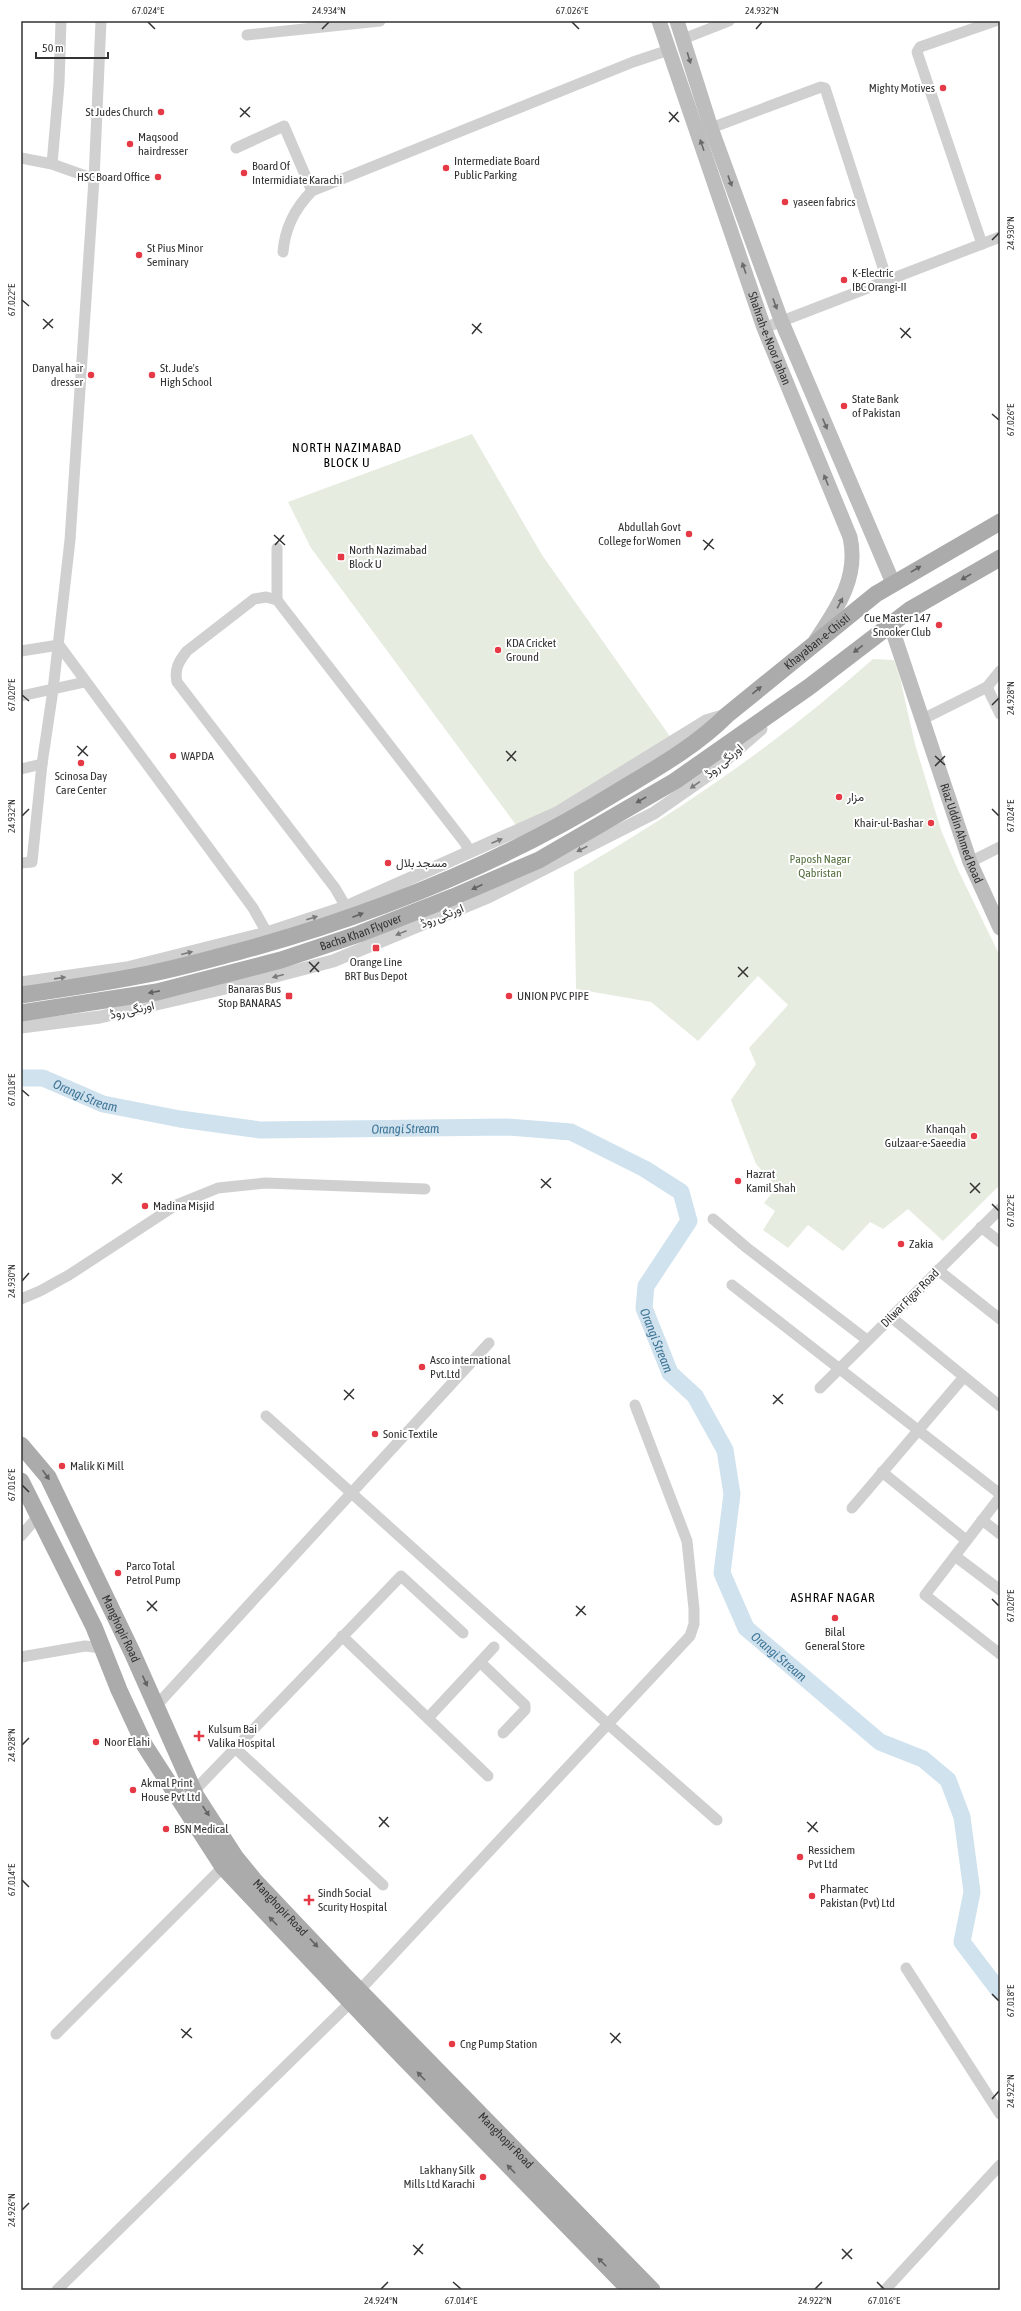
<svg xmlns="http://www.w3.org/2000/svg" width="1021" height="2311" font-family="'Asap Condensed',Vazirmatn,sans-serif">
	<style>
		.green { fill: #e6ecdf }
		.lines { fill: none; stroke-linecap: round; stroke-linejoin: round }
		.river { stroke: #cfe2ee; stroke-width: 17 }
		.minor { stroke: #d0d0d0; stroke-width: 11 }
		.tertiary { stroke: #d0d0d0; stroke-width: 13 }
		.secondary { stroke: #bdbdbd; stroke-width: 15 }
		.primary { stroke: #ababab; stroke-width: 17 }
		.oneway { fill: #6a6a6a }
		.oneway2 { fill: #636363 }
		.oneway3 { fill: #7a7a7a }
		.ticks { fill: none; stroke: #333; stroke-width: 1.5 }
		.poi-dot { fill: #e63946; stroke: #fff; stroke-width: 1.5 }
		.labels { text-anchor: middle; stroke-width: 4; stroke-linejoin: round; paint-order: stroke }
		.poi-label { font-size: 12px; fill: #333; stroke: #fff; text-anchor: start }
		.street-label { font-size: 12px; fill: #333; stroke: #fff }
		.park-label { font-size: 12px; fill: #56703f; stroke: #fff }
		.neighbourhood-label { font-size: 13px; letter-spacing: 1px; fill: #000; stroke: #fff }
		.water-label { font-size: 13px; font-style: italic; fill: #3f7597; stroke: #fff }
		.neatline { fill: none; stroke: #333; stroke-width: 1.5 }
		.ticks-label { font-size: 10px; text-anchor: middle; fill: #333 }
	</style>
	<rect width="100%" height="100%" fill="#fff"/>
	<g class="green">
		<polygon points="472,434 542,555 676,745 519,829 311,548 288,502"/>
		<path d="M873 659 894 660 900 678 915 744 941 830 958 870 1000 956V1185L943 1241 908 1209 883 1229 870 1222 843 1251 808 1225 788 1248 763 1230 775 1211 764 1203 777 1187 756 1164 731 1100 756 1064 749 1048 788 1005 758 976 698 1041 651 1002 576 989 574 872C681 810 781 741 873 659Z"/>
	</g>
	<g class="lines">
		<path class="river" id="s1" d="M21 1078H43L103 1104 180 1119 260 1130 507 1127 571 1132 645 1169 681 1192 689 1221 646 1286 644 1308 670 1373 695 1396 725 1450 732 1494 722 1573 746 1628 880 1742 923 1759 948 1780 962 1817 972 1892 962 1942 1000 1992"/>
		<g class="minor">
			<polyline points="247,35 380,21"/>
			<polyline points="683,39 729,21"/>
			<polyline points="711,128 821,87 825,88 887,280"/>
			<polyline points="236,148 284,126 312,191"/>
			<polyline points="21,158 52,164 94,179"/>
			<polyline points="52,164 59,84 61,21"/>
			<polyline points="982,244 917,52 920,47 995,21"/>
			<path d="M283 252C285 227 295 208 312 191L633 62 669 50"/>
			<polyline points="764,328 1000,237"/>
			<polyline points="277,600 277,548"/>
			<polyline points="59,645 253,908 267,933"/>
			<polyline points="21,651 59,645"/>
			<polyline points="987,687 1000,714"/>
			<polyline points="21,696 85,682"/>
			<polyline points="921,720 987,687 1000,671"/>
			<polyline points="21,769 42,764"/>
			<polyline points="970,862 1000,847"/>
			<polyline points="21,863 32,862 42,764 53,690 70,540 94,179 101,21"/>
			<path d="M346 907 335 888 177 682C174 669 179 661 187 651L254 599 266 597 277 600 465 843 470 852"/>
			<polyline points="713,1219 747,1248 867,1340"/>
			<polyline points="981,1227 1000,1242"/>
			<polyline points="938,1270 1000,1319"/>
			<polyline points="732,1285 1000,1494"/>
			<polyline points="21,1299 40,1291 69,1275 176,1205 218,1188 265,1183 425,1189"/>
			<polyline points="891,1317 1000,1406"/>
			<polyline points="820,1388 1000,1209"/>
			<polyline points="266,1416 609,1725 717,1820"/>
			<polyline points="882,1472 966,1540"/>
			<polyline points="1000,1497 925,1595 1000,1654"/>
			<polyline points="852,1508 963,1378"/>
			<polyline points="982,1520 1000,1534"/>
			<polyline points="21,1536 39,1515"/>
			<polyline points="955,1556 1000,1590"/>
			<polyline points="342,1636 488,1776"/>
			<polyline points="21,1657 85,1646 102,1648"/>
			<polyline points="480,1662 525,1705 525,1710 503,1733"/>
			<polyline points="156,1706 489,1343"/>
			<polyline points="428,1718 494,1647"/>
			<polyline points="235,1748 383,1885"/>
			<polyline points="194,1791 401,1576 463,1633"/>
			<polyline points="906,1968 1000,2114"/>
			<polyline points="359,1991 690,1636 694,1624 694,1609 687,1541 635,1405"/>
			<polyline points="56,2034 223,1867"/>
			<polyline points="57,2290 351,2002"/>
			<polyline points="885,2290 1000,2165"/>
		</g>
		<g class="tertiary">
			<polyline points="21,983 127,968 267,933 346,907 557,813 706,721 726,715"/>
			<polyline points="21,1027 100,1017 268,978 333,961 488,897 654,813 707,776 761,729"/>
		</g>
		<g class="secondary">
			<path id="s2" d="M659 21 764 328 850 537C859 577 838 607 816 640"/>
			<polyline points="677,21 711,128 781,320 893,583"/>
			<path id="s3" d="M890 623 970 862 1000 928"/>
		</g>
		<g class="primary">
			<path id="s4" d="M21 995C62 989 103 983 143 975 175 969 206 960 237 952 370 916 499 865 617 792 655 769 695 747 727 715L876 594 1000 522"/>
			<path id="s5" d="M21 1013 157 992 281 960 359 934 453 897 539 860 675 781 809 687 911 609 1000 558"/>
			<path id="s6" d="M21 1445 48 1477 132 1652 196 1796 236 1858 254 1880 344 1975 652 2290"/>
			<polyline points="21,1481 94,1627 119,1690 145,1746 223,1867 398,2052 630,2290"/>
		</g>
	</g>
	<defs><path id="oneway-solid" d="M-6-.8H1V-3.2L6.5 0L1 3.2V.8H-6Z"/></defs>
	<g class="oneway">
		<use href="#oneway-solid" transform="translate(689 58) rotate(73)"/>
		<use href="#oneway-solid" transform="translate(702 145) rotate(-109)"/>
		<use href="#oneway-solid" transform="translate(730 181) rotate(70)"/>
		<use href="#oneway-solid" transform="translate(744 268) rotate(-109)"/>
		<use href="#oneway-solid" transform="translate(775 304) rotate(70)"/>
		<use href="#oneway-solid" transform="translate(825 424) rotate(67)"/>
		<use href="#oneway-solid" transform="translate(826 480) rotate(-112)"/>
		<use href="#oneway-solid" transform="translate(840 603) rotate(-62)"/>
	</g>
	<g class="oneway2">
		<use href="#oneway-solid" transform="translate(916 569) rotate(-31)"/>
		<use href="#oneway-solid" transform="translate(966 577) rotate(150)"/>
		<use href="#oneway-solid" transform="translate(858 649) rotate(142)"/>
		<use href="#oneway-solid" transform="translate(757 690) rotate(-39)"/>
		<use href="#oneway-solid" transform="translate(641 800) rotate(150)"/>
		<use href="#oneway-solid" transform="translate(477 887) rotate(156)"/>
		<use href="#oneway-solid" transform="translate(358 915) rotate(-21)"/>
		<use href="#oneway-solid" transform="translate(154 992) rotate(169)"/>
		<use href="#oneway-solid" transform="translate(46 1475) rotate(55)"/>
		<use href="#oneway-solid" transform="translate(145 1681) rotate(66)"/>
		<use href="#oneway-solid" transform="translate(206 1811) rotate(56)"/>
		<use href="#oneway-solid" transform="translate(273 1921) rotate(-134)"/>
		<use href="#oneway-solid" transform="translate(314 1943) rotate(47)"/>
		<use href="#oneway-solid" transform="translate(421 2076) rotate(-134)"/>
		<use href="#oneway-solid" transform="translate(511 2169) rotate(-134)"/>
		<use href="#oneway-solid" transform="translate(602 2262) rotate(-135)"/>
	</g>
	<g class="oneway3">
		<use href="#oneway-solid" transform="translate(695 785) rotate(145)"/>
		<use href="#oneway-solid" transform="translate(497 841) rotate(-23)"/>
		<use href="#oneway-solid" transform="translate(582 849) rotate(153)"/>
		<use href="#oneway-solid" transform="translate(312 918) rotate(-18)"/>
		<use href="#oneway-solid" transform="translate(401 933) rotate(158)"/>
		<use href="#oneway-solid" transform="translate(187 953) rotate(-14)"/>
		<use href="#oneway-solid" transform="translate(278 976) rotate(165)"/>
		<use href="#oneway-solid" transform="translate(60 978) rotate(-8)"/>
	</g>
	<path class="ticks" d="M148 22 155 29M572 22 579 29M322 29 329 22M756 29 762 22M240 108 250 117M669 112 679 122M240 117 250 107M669 122 678 112M992 240 999 233M22 300 29 306M43 319 53 328M472 324 482 333M900 328 911 338M43 329 53 319M472 334 481 323M901 338 910 328M992 414 999 420M274 535 285 545M703 540 714 549M275 545 284 535M704 550 713 539M22 695 29 701M992 705 999 698M77 746 88 756M506 751 516 761M78 756 87 746M935 756 945 765M507 761 516 751M935 766 945 756M992 809 999 816M22 816 29 809M309 962 319 972M738 967 748 977M310 972 319 962M738 977 748 967M22 1090 29 1096M112 1174 122 1183M541 1179 551 1188M970 1183 980 1193M112 1184 122 1173M541 1188 551 1178M970 1193 980 1183M992 1204 999 1211M22 1281 29 1273M344 1390 354 1399M773 1395 783 1404M344 1400 354 1389M773 1404 783 1394M22 1485 29 1492M992 1599 999 1606M147 1601 157 1611M576 1606 586 1615M147 1611 157 1601M576 1616 585 1606M22 1745 29 1738M379 1817 389 1827M807 1822 818 1832M379 1827 388 1817M808 1832 817 1822M22 1880 29 1887M992 1994 999 2001M181 2029 192 2038M610 2033 621 2043M182 2038 191 2028M611 2043 620 2033M992 2099 999 2091M22 2210 29 2203M413 2245 423 2254M842 2249 852 2259M414 2255 423 2244M842 2259 852 2249M453 2282 461 2289M877 2282 884 2289M381 2289 388 2282M815 2289 822 2282"/>
	<g class="poi-dot">
		<circle cx="943" cy="88" r="4"/>
		<circle cx="161" cy="112" r="4"/>
		<circle cx="130" cy="144" r="4"/>
		<circle cx="446" cy="168" r="4"/>
		<circle cx="244" cy="173" r="4"/>
		<circle cx="158" cy="177" r="4"/>
		<circle cx="785" cy="202" r="4"/>
		<circle cx="139" cy="255" r="4"/>
		<circle cx="844" cy="280" r="4"/>
		<circle cx="91" cy="375" r="4"/>
		<circle cx="152" cy="375" r="4"/>
		<circle cx="844" cy="406" r="4"/>
		<circle cx="689" cy="534" r="4"/>
		<rect x="337" y="553" width="8" height="8" rx="2"/>
		<circle cx="939" cy="625" r="4"/>
		<circle cx="498" cy="650" r="4"/>
		<circle cx="173" cy="756" r="4"/>
		<circle cx="81" cy="763" r="4"/>
		<circle cx="839" cy="797" r="4"/>
		<circle cx="931" cy="823" r="4"/>
		<circle cx="388" cy="863" r="4"/>
		<rect x="372" y="944" width="8" height="8" rx="2"/>
		<rect x="285" y="992" width="8" height="8" rx="2"/>
		<circle cx="509" cy="996" r="4"/>
		<circle cx="974" cy="1136" r="4"/>
		<circle cx="738" cy="1181" r="4"/>
		<circle cx="145" cy="1206" r="4"/>
		<circle cx="901" cy="1244" r="4"/>
		<circle cx="422" cy="1367" r="4"/>
		<circle cx="375" cy="1434" r="4"/>
		<circle cx="62" cy="1466" r="4"/>
		<circle cx="118" cy="1573" r="4"/>
		<circle cx="835" cy="1618" r="4"/>
		<path d="M197 1730h4v4h4v4h-4v4h-4v-4h-4v-4h4z"/>
		<circle cx="96" cy="1742" r="4"/>
		<circle cx="133" cy="1790" r="4"/>
		<circle cx="166" cy="1829" r="4"/>
		<circle cx="800" cy="1857" r="4"/>
		<circle cx="812" cy="1896" r="4"/>
		<path d="M307 1894h4v4h4v4h-4v4h-4v-4h-4v-4h4z"/>
		<circle cx="452" cy="2044" r="4"/>
		<circle cx="483" cy="2177" r="4"/>
	</g>
	<g class="labels">
		<g class="poi-label">
			<text x="935" y="92" text-anchor="end">Mighty Motives</text>
			<text x="153" y="116" text-anchor="end">St Judes Church</text>
			<text x="138" y="141">Maqsood<tspan x="138" dy="14">hairdresser</tspan></text>
			<text x="454" y="165">Intermediate Board<tspan x="454" dy="14">Public Parking</tspan></text>
			<text x="252" y="170">Board Of<tspan x="252" dy="14">Intermidiate Karachi</tspan></text>
			<text x="150" y="181" text-anchor="end">HSC Board Office</text>
			<text x="793" y="206">yaseen fabrics</text>
			<text x="147" y="252">St Pius Minor<tspan x="147" dy="14">Seminary</tspan></text>
			<text x="852" y="277">K-Electric<tspan x="852" dy="14">IBC Orangi-II</tspan></text>
			<text x="83" y="372" text-anchor="end">Danyal hair<tspan x="83" dy="14">dresser</tspan></text>
			<text x="160" y="372">St. Jude's<tspan x="160" dy="14">High School</tspan></text>
			<text x="852" y="403">State Bank<tspan x="852" dy="14">of Pakistan</tspan></text>
			<text x="681" y="531" text-anchor="end">Abdullah Govt<tspan x="681" dy="14">College for Women</tspan></text>
			<text x="349" y="554">North Nazimabad<tspan x="349" dy="14">Block U</tspan></text>
			<text x="931" y="622" text-anchor="end">Cue Master 147<tspan x="931" dy="14">Snooker Club</tspan></text>
			<text x="506" y="647">KDA Cricket<tspan x="506" dy="14">Ground</tspan></text>
			<text x="181" y="760">WAPDA</text>
			<text x="81" y="780" text-anchor="middle">Scinosa Day<tspan x="81" dy="14">Care Center</tspan></text>
			<text x="847" y="801">مزار</text>
			<text x="923" y="827" text-anchor="end">Khair-ul-Bashar</text>
			<text x="396" y="867">مسجد بلال</text>
			<text x="376" y="966" text-anchor="middle">Orange Line<tspan x="376" dy="14">BRT Bus Depot</tspan></text>
			<text x="281" y="993" text-anchor="end">Banaras Bus<tspan x="281" dy="14">Stop BANARAS</tspan></text>
			<text x="517" y="1000">UNION PVC PIPE</text>
			<text x="966" y="1133" text-anchor="end">Khanqah<tspan x="966" dy="14">Gulzaar-e-Saeedia</tspan></text>
			<text x="746" y="1178">Hazrat<tspan x="746" dy="14">Kamil Shah</tspan></text>
			<text x="153" y="1210">Madina Misjid</text>
			<text x="909" y="1248">Zakia</text>
			<text x="430" y="1364">Asco international<tspan x="430" dy="14">Pvt.Ltd</tspan></text>
			<text x="383" y="1438">Sonic Textile</text>
			<text x="70" y="1470">Malik Ki Mill</text>
			<text x="126" y="1570">Parco Total<tspan x="126" dy="14">Petrol Pump</tspan></text>
			<text x="835" y="1636" text-anchor="middle">Bilal<tspan x="835" dy="14">General Store</tspan></text>
			<text x="208" y="1733">Kulsum Bai<tspan x="208" dy="14">Valika Hospital</tspan></text>
			<text x="104" y="1746">Noor Elahi</text>
			<text x="141" y="1787">Akmal Print<tspan x="141" dy="14">House Pvt Ltd</tspan></text>
			<text x="174" y="1833">BSN Medical</text>
			<text x="808" y="1854">Ressichem<tspan x="808" dy="14">Pvt Ltd</tspan></text>
			<text x="820" y="1893">Pharmatec<tspan x="820" dy="14">Pakistan (Pvt) Ltd</tspan></text>
			<text x="318" y="1897">Sindh Social<tspan x="318" dy="14">Scurity Hospital</tspan></text>
			<text x="460" y="2048">Cng Pump Station</text>
			<text x="475" y="2174" text-anchor="end">Lakhany Silk<tspan x="475" dy="14">Mills Ltd Karachi</tspan></text>
		</g>
		<g class="street-label">
			<text dy="4" stroke="none"><textPath href="#s2" startOffset="336">Shahrah-e-Noor Jahan</textPath></text>
			<text dy="4" stroke="none"><textPath href="#s4" startOffset="885">Khayaban-e-Chisti</textPath></text>
			<text transform="translate(724 761) rotate(-41)" y="4">اورنگی روڈ</text>
			<text dy="4" stroke="none"><textPath href="#s3" startOffset="222">Riaz Uddin Ahmed Road</textPath></text>
			<text transform="translate(442 916) rotate(-22)" y="4">اورنگی روڈ</text>
			<text dy="4" stroke="none"><textPath href="#s5" startOffset="350">Bacha Khan Flyover</textPath></text>
			<text transform="translate(132 1010) rotate(-13)" y="4">اورنگی روڈ</text>
			<text transform="translate(910 1298) rotate(-45)" y="4">Dilwar Figar Road</text>
			<text dy="4" stroke="none"><textPath href="#s6" startOffset="210">Manghopir Road</textPath></text>
			<text dy="4" stroke="none"><textPath href="#s6" startOffset="534">Manghopir Road</textPath></text>
			<text dy="4" stroke="none"><textPath href="#s6" startOffset="858">Manghopir Road</textPath></text>
		</g>
		<g class="park-label">
			<text x="820" y="863">Paposh Nagar<tspan x="820" dy="14">Qabristan</tspan></text>
		</g>
		<g class="neighbourhood-label">
			<text x="347" y="452">NORTH NAZIMABAD<tspan x="347" dy="15">BLOCK U</tspan></text>
			<text x="833" y="1602">ASHRAF NAGAR</text>
		</g>
		<g class="water-label">
			<text dy="5" stroke="none"><textPath href="#s1" startOffset="68">Orangi Stream</textPath></text>
			<text dy="5" stroke="none"><textPath href="#s1" startOffset="392">Orangi Stream</textPath></text>
			<text dy="5" stroke="none"><textPath href="#s1" startOffset="848">Orangi Stream</textPath></text>
			<text dy="5" stroke="none"><textPath href="#s1" startOffset="1207">Orangi Stream</textPath></text>
		</g>
	</g>
	<rect width="1021" height="2311" fill="none" stroke="#ffffff" stroke-width="44"/>
	<path d="M36 52v6h72v-6" fill="none" stroke="#333333" stroke-width="2"/>
	<text x="42" y="52" font-size="12" fill="#333333" stroke="#ffffff" stroke-width="3" paint-order="stroke">50 m</text>
	<rect x="22" y="22" width="977" height="2267" class="neatline"/>
	<g class="ticks-label">
		<text x="148" y="14">67.024°E</text>
		<text x="329" y="14">24.934°N</text>
		<text x="572" y="14">67.026°E</text>
		<text x="762" y="14">24.932°N</text>
		<text transform="translate(1010 233) rotate(-90)" y="4">24.930°N</text>
		<text transform="translate(11 300) rotate(-90)" y="4">67.022°E</text>
		<text transform="translate(1010 420) rotate(-90)" y="4">67.026°E</text>
		<text transform="translate(11 695) rotate(-90)" y="4">67.020°E</text>
		<text transform="translate(1010 698) rotate(-90)" y="4">24.928°N</text>
		<text transform="translate(1010 816) rotate(-90)" y="4">67.024°E</text>
		<text transform="translate(11 816) rotate(-90)" y="4">24.932°N</text>
		<text transform="translate(11 1090) rotate(-90)" y="4">67.018°E</text>
		<text transform="translate(1010 1211) rotate(-90)" y="4">67.022°E</text>
		<text transform="translate(11 1281) rotate(-90)" y="4">24.930°N</text>
		<text transform="translate(11 1485) rotate(-90)" y="4">67.016°E</text>
		<text transform="translate(1010 1606) rotate(-90)" y="4">67.020°E</text>
		<text transform="translate(11 1745) rotate(-90)" y="4">24.928°N</text>
		<text transform="translate(11 1880) rotate(-90)" y="4">67.014°E</text>
		<text transform="translate(1010 2001) rotate(-90)" y="4">67.018°E</text>
		<text transform="translate(1010 2091) rotate(-90)" y="4">24.922°N</text>
		<text transform="translate(11 2210) rotate(-90)" y="4">24.926°N</text>
		<text x="381" y="2304">24.924°N</text>
		<text x="461" y="2304">67.014°E</text>
		<text x="815" y="2304">24.922°N</text>
		<text x="884" y="2304">67.016°E</text>
	</g>
</svg>
